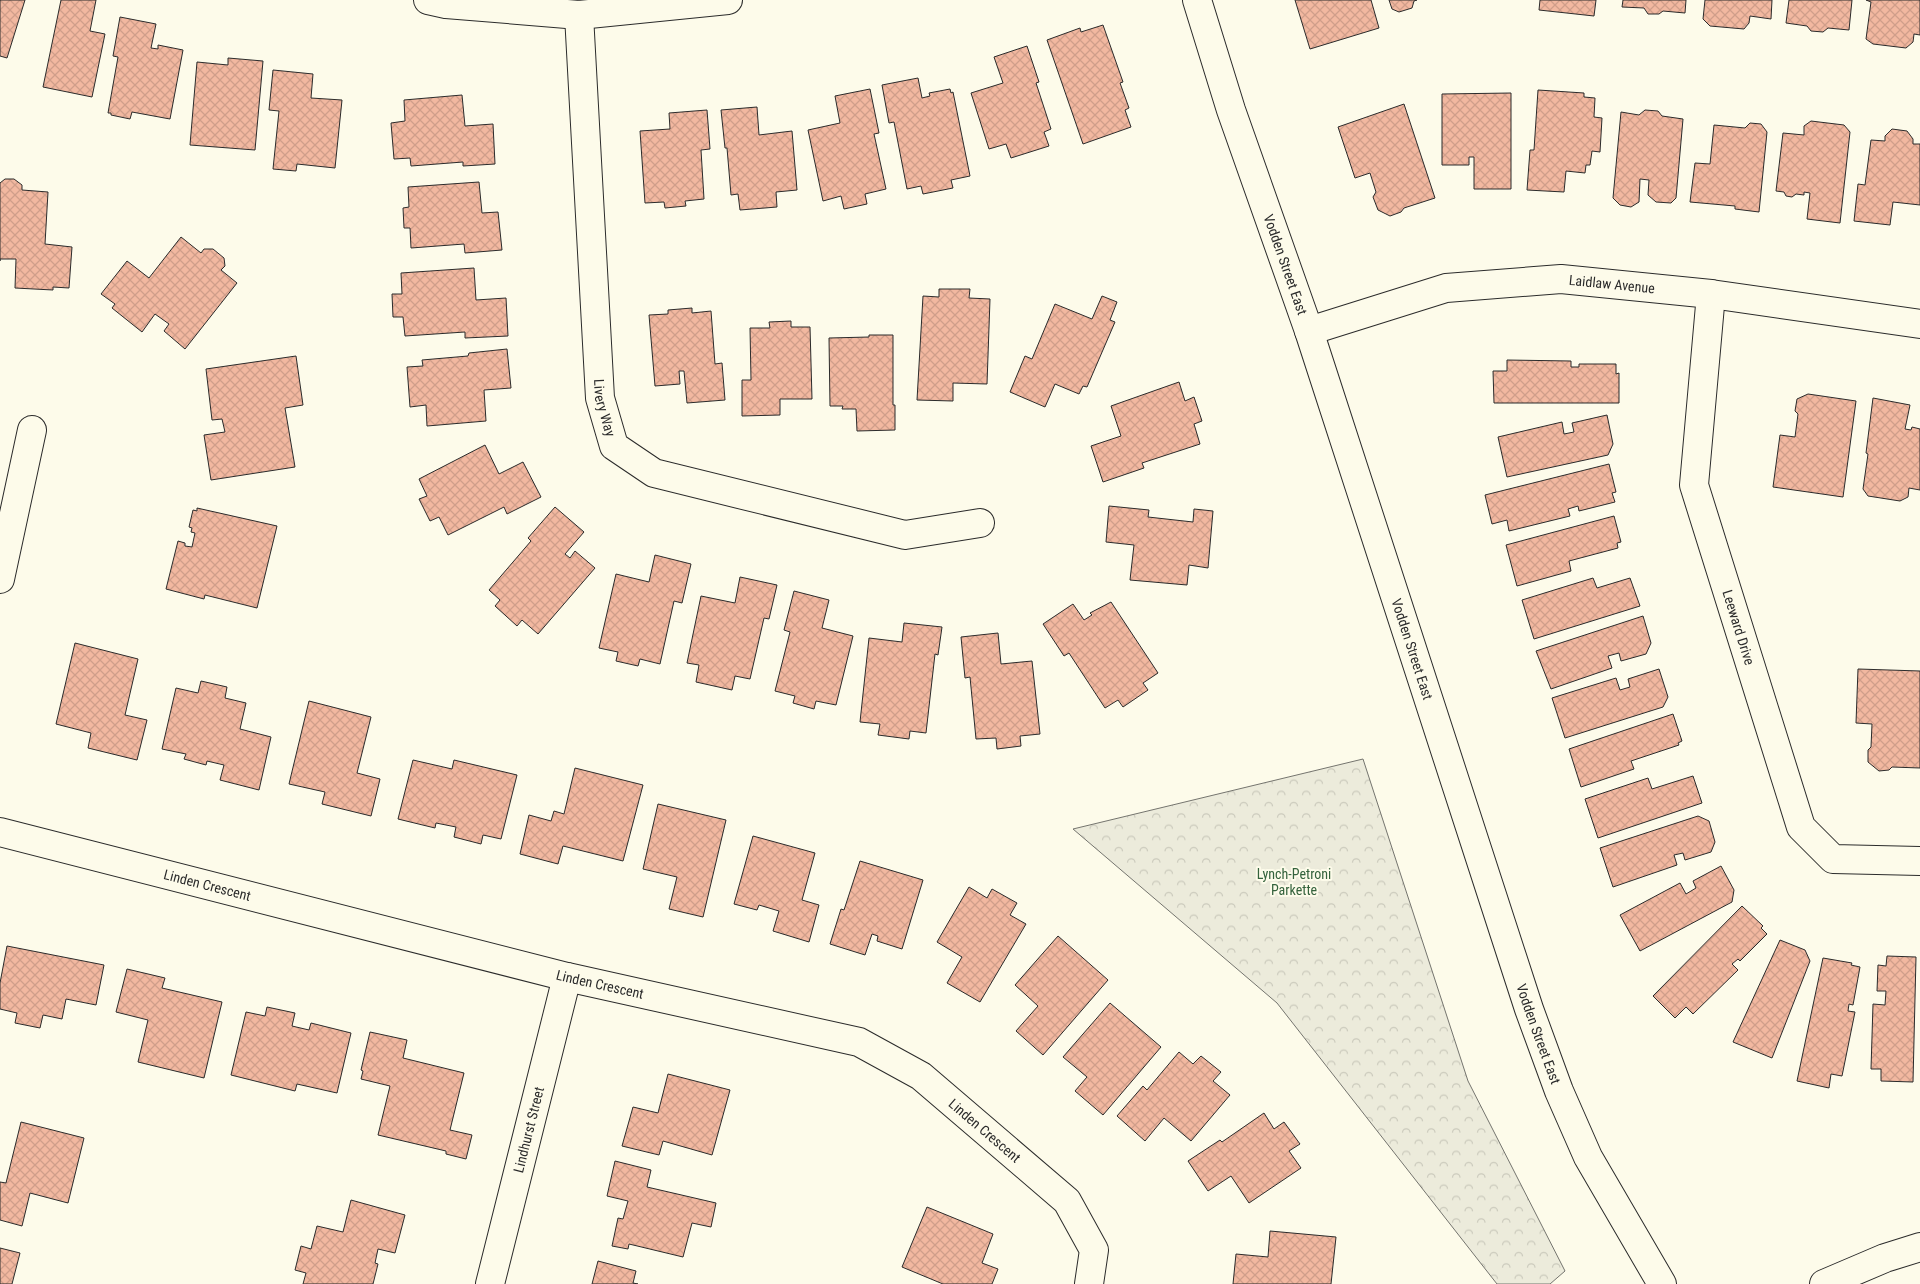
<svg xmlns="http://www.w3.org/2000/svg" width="1920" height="1284" font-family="'Roboto Condensed',sans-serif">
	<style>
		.forest { fill: url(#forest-crowns); stroke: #74746e }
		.building { fill: url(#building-cross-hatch); stroke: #2b2b2b }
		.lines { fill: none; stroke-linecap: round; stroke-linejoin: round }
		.minor-casing { stroke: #2b2b2b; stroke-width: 30 }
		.minor { stroke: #fdfbea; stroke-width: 28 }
		.labels { text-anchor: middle; stroke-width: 4; stroke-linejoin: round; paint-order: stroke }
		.street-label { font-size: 14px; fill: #2b2b2b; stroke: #fdfbea }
		.park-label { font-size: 14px; fill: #34623c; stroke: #fdfbea }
	</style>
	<defs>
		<pattern id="forest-crowns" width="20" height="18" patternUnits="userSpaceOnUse" patternTransform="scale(1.25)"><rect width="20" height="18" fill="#ecebdb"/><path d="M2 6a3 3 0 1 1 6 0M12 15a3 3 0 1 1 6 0" fill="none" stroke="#cbcabc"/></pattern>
		<pattern id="building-cross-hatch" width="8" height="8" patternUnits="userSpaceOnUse" patternTransform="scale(1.25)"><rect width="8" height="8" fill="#f2b8a0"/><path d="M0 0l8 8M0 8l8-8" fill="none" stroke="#d09e8a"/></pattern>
	</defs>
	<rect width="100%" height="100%" fill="#fdfbea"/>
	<polygon class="forest" points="1363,759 1468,1081 1565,1271 1550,1284 1497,1284 1277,1003 1073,829"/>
	<g class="building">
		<polygon points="0,0 25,0 7,58 0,56"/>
		<polygon points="61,0 96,0 90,31 105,34 92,97 43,87"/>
		<polygon points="1295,0 1371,0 1379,28 1310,49"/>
		<polygon points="1389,0 1417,0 1414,1 1412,8 1399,12 1392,9"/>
		<polygon points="1540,0 1596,0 1594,16 1539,10"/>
		<polygon points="1623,0 1686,0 1685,13 1663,11 1659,14 1648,14 1644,8 1622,7"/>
		<polygon points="1705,0 1772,0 1771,19 1750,16 1749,23 1744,29 1710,26 1703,19"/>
		<polygon points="1789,0 1852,0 1849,30 1828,28 1823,32 1811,31 1807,26 1786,23"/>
		<polygon points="1866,0 1920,0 1920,35 1914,34 1913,42 1906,48 1873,44 1866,39 1871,2"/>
		<polygon points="120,17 156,24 151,48 158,49 158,45 183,50 170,119 132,112 130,119 111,115 111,113 108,113 118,57 113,56"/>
		<polygon points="1103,25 1123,82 1120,83 1129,108 1125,110 1131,127 1083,144 1047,40 1080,28 1081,32"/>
		<polygon points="1027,46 1039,82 1036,83 1051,129 1044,132 1049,146 1011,158 1006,144 989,149 971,93 1003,83 994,57"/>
		<polygon points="228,58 263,61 255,150 190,145 197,62 228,65"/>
		<polygon points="273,70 313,74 311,98 342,100 335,168 297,164 296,171 273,169 279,111 269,110"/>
		<polygon points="918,78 922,98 930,96 929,93 950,89 951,93 953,92 970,176 951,180 953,188 923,194 921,186 907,189 894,122 889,123 882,85"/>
		<polygon points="870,89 879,133 874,134 886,189 865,194 867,204 844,209 841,196 823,201 808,130 840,123 835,96"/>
		<polygon points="1538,90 1584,93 1584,97 1595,98 1594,117 1602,118 1600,152 1592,151 1590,165 1586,165 1585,173 1566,171 1564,192 1527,190 1530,150 1534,150"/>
		<polygon points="1511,93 1511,189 1474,189 1474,157 1469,157 1469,165 1442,165 1442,94"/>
		<polygon points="462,95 465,126 493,124 495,164 463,166 463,162 411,166 410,158 394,159 391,123 405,121 404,100"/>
		<polygon points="1404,104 1435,198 1404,208 1401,212 1390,216 1378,210 1373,197 1376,192 1370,173 1355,178 1338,127"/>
		<polygon points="757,107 759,135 792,131 797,190 776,192 777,207 740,210 738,194 731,195 727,148 725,148 721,110"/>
		<polygon points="707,110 710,149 701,150 704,199 685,201 686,206 665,208 664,202 645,203 640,131 670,129 669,113"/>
		<polygon points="1645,110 1658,111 1662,116 1683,119 1676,198 1671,203 1656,202 1648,195 1649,180 1640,179 1639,202 1631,207 1620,205 1613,198 1621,112 1639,115"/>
		<polygon points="1811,121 1844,125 1850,132 1840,223 1807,219 1810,193 1804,192 1804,195 1796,194 1792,197 1786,196 1784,192 1776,191 1783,133 1804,135 1804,126"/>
		<polygon points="1750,123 1761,124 1767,132 1759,212 1735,209 1735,206 1690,202 1695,163 1710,164 1714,125 1745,128"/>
		<polygon points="1892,129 1907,131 1913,139 1913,144 1920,144 1920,205 1893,202 1890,225 1854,221 1858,184 1865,185 1871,140 1885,141 1885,136"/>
		<polygon points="5,179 14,179 22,185 22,190 48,192 45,244 72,247 69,288 53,287 53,290 15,288 16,259 0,259 0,261 0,183"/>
		<polygon points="479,182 482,213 498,212 502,250 465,253 464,244 411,248 410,228 404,228 403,208 409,207 408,187"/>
		<polygon points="181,237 201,253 204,249 213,249 224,258 225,266 221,270 237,283 185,349 164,331 169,324 155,314 142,332 112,308 115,304 101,294 127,261 149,278"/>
		<polygon points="474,268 476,300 506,298 508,336 465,338 465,332 405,336 403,317 393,317 392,294 402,294 401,273"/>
		<polygon points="939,289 970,289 969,298 990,299 987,384 953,383 953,401 917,400 923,296 939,297"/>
		<polygon points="1102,296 1117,302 1110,320 1115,322 1087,387 1083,386 1079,394 1055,384 1045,407 1010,392 1025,356 1032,359 1055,304 1092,319"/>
		<polygon points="692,308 692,313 711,311 715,364 722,363 725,400 687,403 684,371 679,371 680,384 655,386 649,315 668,314 668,310"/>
		<polygon points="791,321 791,327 810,327 812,399 780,399 780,415 742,416 742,380 751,380 750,328 770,328 769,322"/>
		<polygon points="869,335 893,335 893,405 895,405 895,430 857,431 856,409 842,409 843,406 830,406 829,338 869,337"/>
		<polygon points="507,349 511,388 484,390 486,421 427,426 426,405 410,407 407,367 423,366 422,360 468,356 469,353"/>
		<polygon points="296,356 303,405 285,408 295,467 211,480 204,435 225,432 222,419 212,420 206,369"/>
		<polygon points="1507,360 1571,361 1571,367 1579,367 1579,364 1616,364 1616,374 1619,373 1619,403 1494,403 1493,371 1507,371"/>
		<polygon points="1179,382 1185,401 1194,397 1202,421 1194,424 1200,444 1142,463 1144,468 1103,482 1091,446 1121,436 1111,406"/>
		<polygon points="1808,394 1856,401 1843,497 1773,487 1780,435 1795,437 1798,414 1795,411 1797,399"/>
		<polygon points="1873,398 1910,405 1905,429 1911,430 1912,427 1920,429 1920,490 1909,488 1908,497 1900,501 1868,496 1863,489 1868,454 1866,453"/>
		<polygon points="1607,415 1613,444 1608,455 1507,477 1498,437 1562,422 1564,434 1574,432 1572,423"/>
		<polygon points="485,445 499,474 523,462 541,497 507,514 504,507 448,535 439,517 430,521 419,499 427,496 419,479"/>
		<polygon points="1609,464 1616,492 1612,493 1615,502 1579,511 1578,506 1568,509 1570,516 1509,531 1507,520 1492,524 1485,495"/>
		<polygon points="1109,506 1149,510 1148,517 1193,522 1194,509 1213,511 1208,568 1189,565 1187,585 1130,580 1134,545 1106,542"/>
		<polygon points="555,507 584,532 565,554 570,558 575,551 595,568 538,634 522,620 517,626 495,606 500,600 489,590 531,541 528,538"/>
		<polygon points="197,508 277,526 257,608 205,595 204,599 166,589 178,541 185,543 185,546 192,547 195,533 191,532 192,528 189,527 193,510 197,511"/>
		<polygon points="1614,516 1621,542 1617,543 1618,548 1569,561 1571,571 1517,586 1506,545"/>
		<polygon points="655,555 691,564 682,603 674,601 660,664 640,659 638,666 616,661 618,652 599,648 616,574 649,582"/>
		<polygon points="740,577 777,585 769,619 764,618 750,679 735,676 732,690 696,682 699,665 687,663 701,596 735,603"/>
		<polygon points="1593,578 1597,588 1630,578 1640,606 1534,639 1522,600"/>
		<polygon points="794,591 829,600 822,628 853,636 836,705 816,701 814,709 793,703 795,696 775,691 790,632 784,630"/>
		<polygon points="1111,602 1158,673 1143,683 1148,690 1123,707 1118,700 1105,708 1069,653 1064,656 1043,624 1073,604 1084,620 1092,615 1090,613"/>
		<polygon points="1643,616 1651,643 1646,654 1621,661 1619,653 1608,656 1612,668 1551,689 1536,651"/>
		<polygon points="904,623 942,627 938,655 935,654 926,733 910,731 909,739 878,735 880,724 860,722 869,638 902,642"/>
		<polygon points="998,633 1001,664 1032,661 1040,734 1020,736 1021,746 997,749 996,738 976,739 970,677 965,678 961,637"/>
		<polygon points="75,643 138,659 125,715 147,720 137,760 88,748 91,733 56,724"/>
		<polygon points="1659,669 1668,697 1663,707 1565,738 1552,698 1616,678 1620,690 1630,687 1628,679"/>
		<polygon points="1858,669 1920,671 1920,768 1892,767 1889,770 1879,771 1868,762 1868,750 1871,747 1872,724 1856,723"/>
		<polygon points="201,681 227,687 225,698 246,703 240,729 271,737 259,790 220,780 224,765 207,761 206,765 184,759 186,754 162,749 176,688 198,693"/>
		<polygon points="309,701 371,717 357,773 380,779 371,816 322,804 325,792 289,784"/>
		<polygon points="1673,714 1682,741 1678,743 1679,745 1631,761 1634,769 1581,787 1569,749"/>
		<polygon points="413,760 452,769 454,760 517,775 501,839 483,835 481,844 454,837 456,827 436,823 435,828 398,819"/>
		<polygon points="575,768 643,785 623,861 563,846 558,864 520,854 529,815 551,821 554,811 564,814"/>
		<polygon points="1693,776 1702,803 1598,838 1585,799 1648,778 1652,789"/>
		<polygon points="658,804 726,820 703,917 669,909 677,877 643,869"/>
		<polygon points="1698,816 1709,821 1715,842 1711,852 1685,860 1683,853 1674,855 1677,865 1613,887 1600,848"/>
		<polygon points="753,836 815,853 802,900 819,905 809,942 773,931 779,911 759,905 757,910 734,904"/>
		<polygon points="860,861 923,880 902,949 877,941 878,936 872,934 865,955 830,944 841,909 844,910"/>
		<polygon points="1721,866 1734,890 1732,902 1640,951 1620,915 1680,883 1686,894 1696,888 1693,881"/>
		<polygon points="969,887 987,898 992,889 1017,903 1010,915 1026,924 980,1002 947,983 962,957 937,942"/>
		<polygon points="1742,906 1763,926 1761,928 1767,934 1740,961 1738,959 1732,964 1738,970 1693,1014 1686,1007 1675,1018 1653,996"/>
		<polygon points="1058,936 1108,980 1043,1055 1016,1031 1038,1006 1015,985"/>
		<polygon points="1780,940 1805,950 1810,961 1772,1058 1733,1042"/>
		<polygon points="7,946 104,965 96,1005 66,999 62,1019 43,1015 40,1028 15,1023 17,1013 0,1009 0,983"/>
		<polygon points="1887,956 1916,957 1913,1082 1881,1081 1881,1069 1871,1069 1873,1004 1885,1005 1886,991 1877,991 1878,965 1886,966"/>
		<polygon points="1823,958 1852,963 1851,965 1860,967 1853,1005 1849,1004 1848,1011 1855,1012 1842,1076 1831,1074 1829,1088 1797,1081"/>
		<polygon points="127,969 165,978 162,988 222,1002 204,1078 138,1062 148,1020 116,1012"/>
		<polygon points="1110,1003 1161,1047 1103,1115 1075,1091 1087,1077 1063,1057"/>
		<polygon points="267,1007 295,1013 292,1026 309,1030 311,1023 351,1033 337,1093 297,1084 295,1091 231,1075 246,1012 265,1016"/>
		<polygon points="370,1032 407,1040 403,1058 464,1073 450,1130 472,1135 466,1159 446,1154 446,1151 378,1135 390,1086 361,1079 363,1071 361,1070"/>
		<polygon points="1179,1052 1193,1064 1201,1056 1221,1072 1213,1081 1230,1095 1191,1141 1164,1118 1145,1141 1117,1116 1143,1086 1147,1090"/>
		<polygon points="668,1074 730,1090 712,1155 663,1141 659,1155 622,1146 633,1107 658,1113"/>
		<polygon points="1264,1113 1274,1129 1284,1122 1300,1144 1289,1151 1301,1168 1249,1203 1231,1176 1208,1191 1188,1161 1220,1140 1222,1142"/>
		<polygon points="21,1122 84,1138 68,1203 30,1193 22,1226 0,1220 0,1182 6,1183"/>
		<polygon points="615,1161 651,1170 647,1187 716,1203 711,1227 692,1223 683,1257 629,1244 628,1249 612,1246 618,1218 623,1219 628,1201 607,1196"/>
		<polygon points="351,1200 405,1215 395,1253 378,1249 375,1263 378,1264 373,1284 303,1284 306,1273 295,1270 301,1246 311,1249 317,1226 343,1232"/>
		<polygon points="927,1207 993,1234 982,1263 998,1269 992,1284 943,1284 902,1267"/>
		<polygon points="1270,1231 1336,1237 1331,1284 1233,1284 1236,1254 1268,1257"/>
		<polygon points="0,1248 20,1253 12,1284 0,1284"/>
		<polygon points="598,1261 636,1271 633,1283 638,1284 592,1284"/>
	</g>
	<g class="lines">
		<defs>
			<g id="minor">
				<polyline points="428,0 446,4 579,15 728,0"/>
				<path id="s1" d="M1197 0 1231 110 1309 331 1529 1009 1559 1091 1588 1157 1662 1284"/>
				<path id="s2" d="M579 15 600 398 614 446 654 473 905 535 980 523"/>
				<path id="s3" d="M1711 294 1694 485 1801 827 1833 859 1920 861"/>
				<path id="s4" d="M1309 331 1446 288 1561 279 1711 294 1920 324"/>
				<polyline points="0,579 32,430"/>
				<path id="s5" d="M0 832 567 977 859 1042 921 1076 1067 1201 1094 1250 1089 1284"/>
				<path id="s6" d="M490 1284 567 977"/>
				<polyline points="1824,1284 1885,1258 1920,1247"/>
			</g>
		</defs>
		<use href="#minor" class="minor-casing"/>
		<use href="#minor" class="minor"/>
	</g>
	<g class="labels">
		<g class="street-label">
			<text dy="5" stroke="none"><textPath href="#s1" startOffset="279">Vodden Street East</textPath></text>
			<text dy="5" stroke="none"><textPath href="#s4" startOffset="310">Laidlaw Avenue</textPath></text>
			<text dy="5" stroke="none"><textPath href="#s2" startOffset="394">Livery Way</textPath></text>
			<text dy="5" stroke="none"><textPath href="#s3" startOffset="341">Leeward Drive</textPath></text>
			<text dy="5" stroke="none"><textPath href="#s1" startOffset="684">Vodden Street East</textPath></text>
			<text dy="5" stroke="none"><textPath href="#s5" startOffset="214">Linden Crescent</textPath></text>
			<text dy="5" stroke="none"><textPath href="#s5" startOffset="619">Linden Crescent</textPath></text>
			<text dy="5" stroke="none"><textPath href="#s1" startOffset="1089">Vodden Street East</textPath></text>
			<text dy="5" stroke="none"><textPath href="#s6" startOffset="159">Lindhurst Street</textPath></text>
			<text dy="5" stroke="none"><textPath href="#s5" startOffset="1039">Linden Crescent</textPath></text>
		</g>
		<g class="park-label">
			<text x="1294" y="879">Lynch-Petroni<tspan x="1294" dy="16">Parkette</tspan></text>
		</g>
	</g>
</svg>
